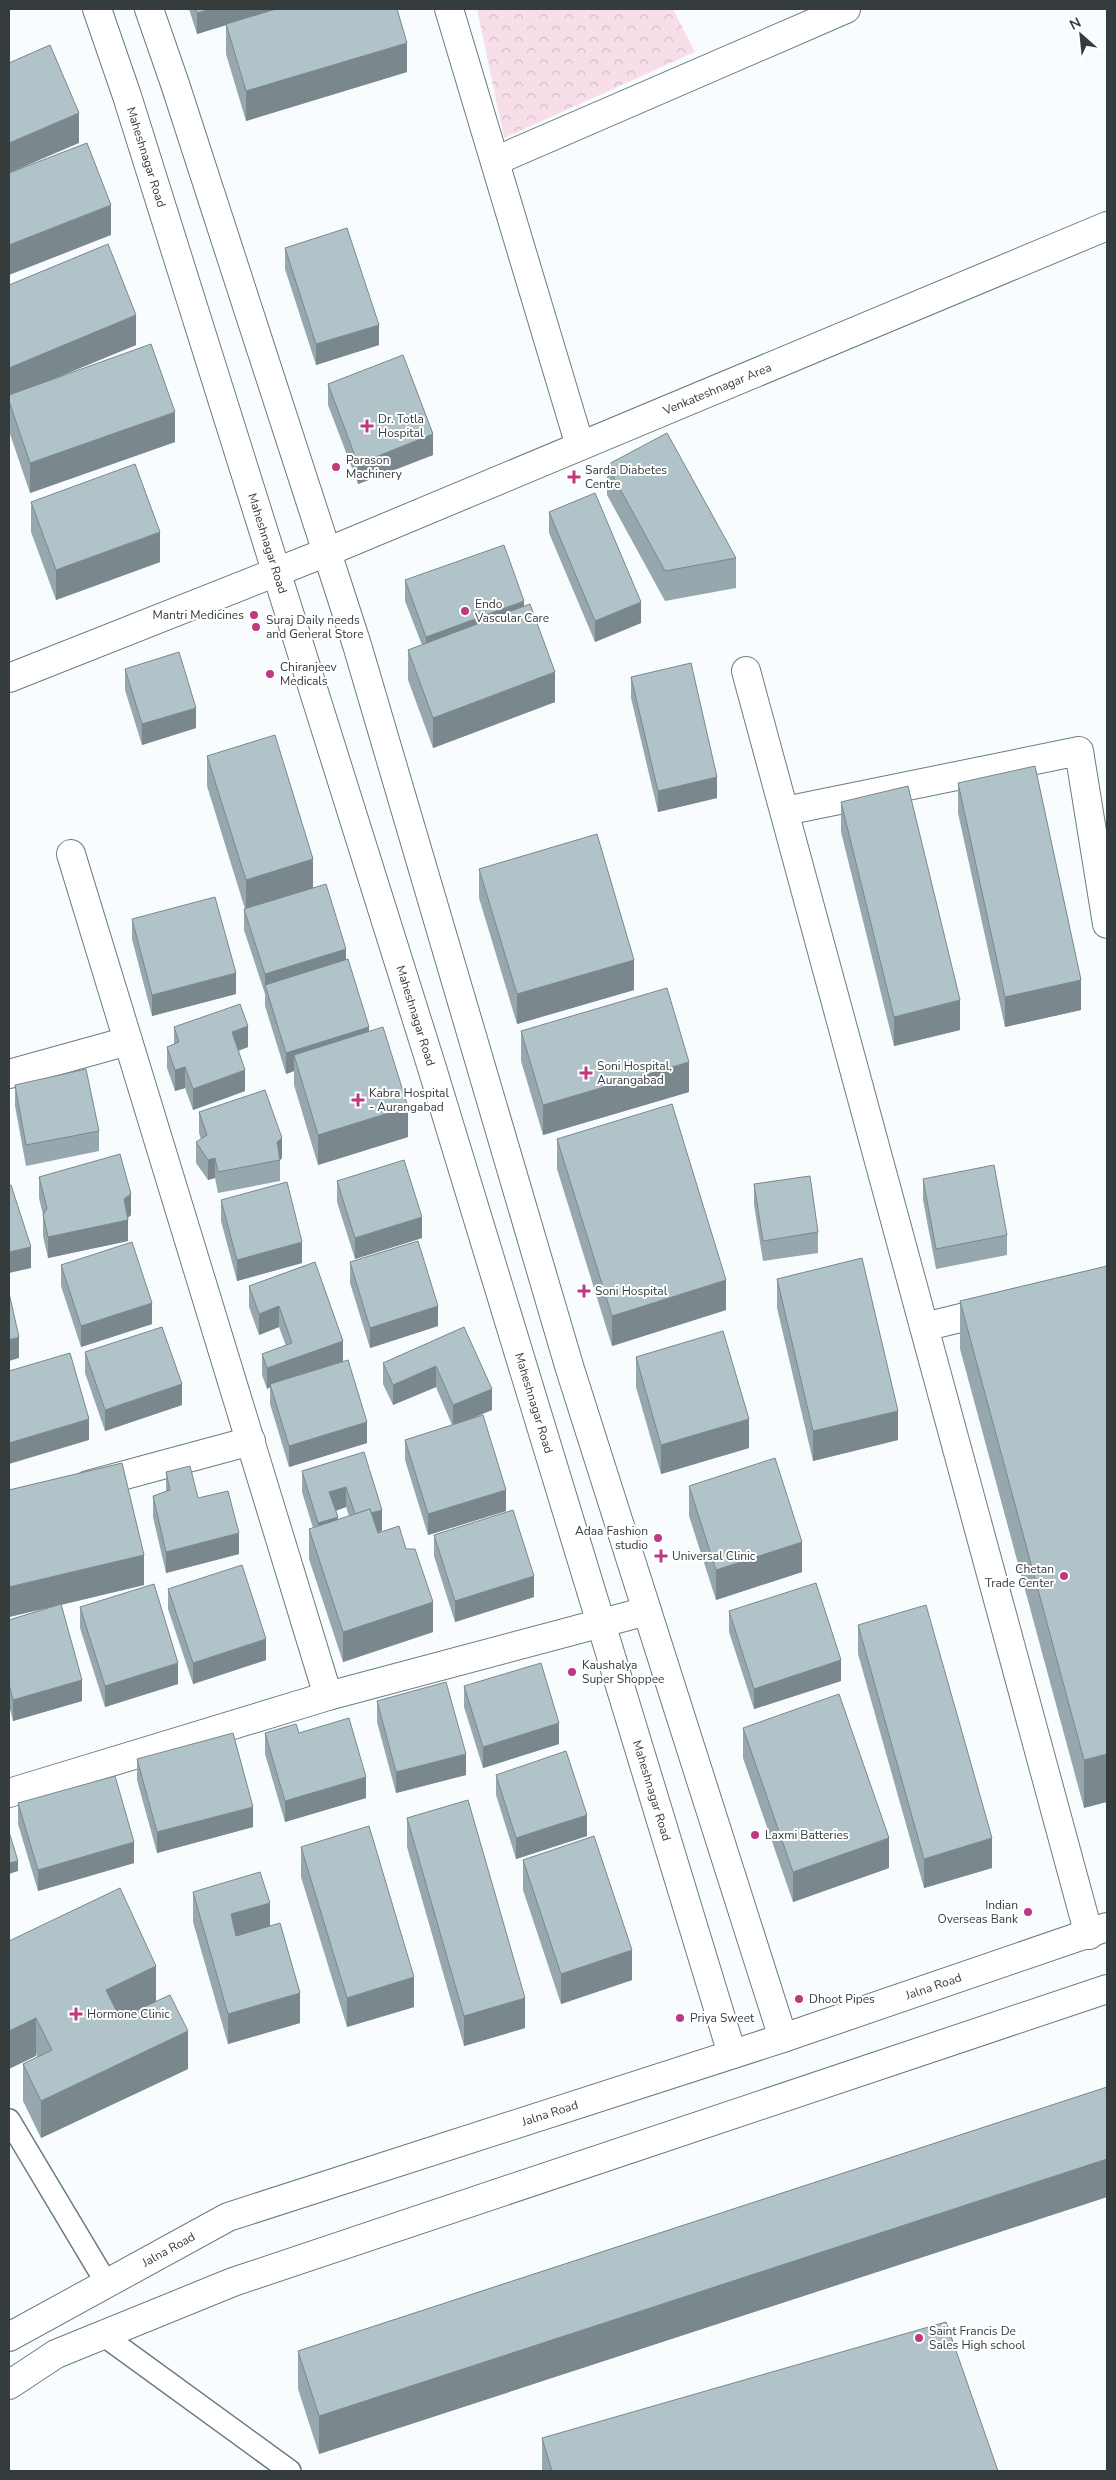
<svg xmlns="http://www.w3.org/2000/svg" width="1116" height="2480" font-family="'Nunito Sans',sans-serif">
	<style>
		.forest { fill: url(#forest-crowns) }
		.lines { fill: none; stroke-linecap: round; stroke-linejoin: round }
		.service-casing { stroke: #697c81; stroke-width: 24 }
		.minor-casing { stroke: #697c81; stroke-width: 30 }
		.tertiary-casing { stroke: #697c81; stroke-width: 30 }
		.trunk-casing { stroke: #697c81; stroke-width: 30 }
		.service { stroke: #fff; stroke-width: 21 }
		.minor { stroke: #fff; stroke-width: 28 }
		.tertiary { stroke: #fff; stroke-width: 28 }
		.trunk { stroke: #fff; stroke-width: 28 }
		.wall { fill: #96a8ad; fill-rule: evenodd }
		.shaded-wall { fill: #7a888d }
		.building { fill: #afc3c9; stroke: #7a888d }
		.poi-dot { fill: #bd3a80; stroke: #fff; stroke-width: 2 }
		.labels { text-anchor: middle; stroke-width: 4; stroke-linejoin: round; paint-order: stroke }
		.street-label { font-size: 12px; fill: #343c3e; stroke: #fff }
		.poi-label { font-size: 12px; fill: #343c3e; stroke: #fff; text-anchor: start }
	</style>
	<defs>
		<pattern id="forest-crowns" width="20" height="18" patternUnits="userSpaceOnUse" patternTransform="scale(1.25)"><rect width="20" height="18" fill="#f7dee8"/><path d="M2 6a3 3 0 1 1 6 0M12 15a3 3 0 1 1 6 0" fill="none" stroke="#d4bfc8"/></pattern>
	</defs>
	<rect width="100%" height="100%" fill="#f8fcfe"/>
	<polygon class="forest" points="477,9 673,9 695,52 504,138"/>
	<g class="lines">
		<defs>
			<g id="service">
				<polyline points="9,2120 107,2284"/>
				<polyline points="103,2335 290,2471"/>
			</g>
			<g id="minor">
				<polyline points="449,9 580,446"/>
				<polyline points="495,161 846,9"/>
				<polyline points="746,671 1089,1935"/>
				<path id="s1" d="M9 678 327 552 1107 226"/>
				<polyline points="785,811 1079,751 1107,924"/>
				<polyline points="71,854 328,1696"/>
				<polyline points="9,1074 128,1041"/>
				<polyline points="924,1327 997,1309"/>
				<polyline points="88,1485 251,1441"/>
				<polyline points="9,1793 328,1696 647,1611"/>
			</g>
			<g id="tertiary">
				<path id="s2" d="M97 9 127 96 432 1068 732 2054"/>
				<polyline points="149,9 175,84 357,645 570,1369 783,2038"/>
			</g>
			<g id="trunk">
				<path id="s3" d="M9 2337 228 2217 783 2038 1107 1927"/>
				<polyline points="9,2385 56,2354 233,2282 1107,1989"/>
			</g>
		</defs>
		<use href="#service" class="service-casing"/>
		<use href="#minor" class="minor-casing"/>
		<use href="#tertiary" class="tertiary-casing"/>
		<use href="#trunk" class="trunk-casing"/>
		<use href="#service" class="service"/>
		<use href="#minor" class="minor"/>
		<use href="#tertiary" class="tertiary"/>
		<use href="#trunk" class="trunk"/>
	</g>
	<g class="wall">
		<polygon points="189,9 397,9 407,72 246,121 226,54 226,25 197,34"/>
		<polygon points="285,248 379,345 316,365 285,269"/>
		<polygon points="9,285 136,345 54,379 175,442 30,493 9,431"/>
		<polygon points="328,384 433,455 358,484 328,405"/>
		<polygon points="607,465 736,558 736,588 665,601 607,495"/>
		<polygon points="31,502 160,562 56,600 31,532"/>
		<polygon points="549,512 641,623 595,642 549,533"/>
		<polygon points="405,580 524,607 555,702 433,748 408,680 408,650 422,645 405,601"/>
		<polygon points="125,669 196,728 142,745 125,690"/>
		<polygon points="631,677 717,798 658,812 631,698"/>
		<polygon points="207,756 313,888 346,959 369,1032 408,1137 318,1165 294,1085 294,1071 286,1074 265,1006 265,994 244,930 244,909 245,909 207,786"/>
		<polygon points="958,783 1081,1010 1005,1027 958,813"/>
		<polygon points="841,802 960,1030 894,1046 841,832"/>
		<polygon points="479,869 634,990 517,1024 479,898"/>
		<polygon points="132,919 236,994 152,1016 132,939"/>
		<polygon points="174,1027 248,1047 238,1051 245,1091 193,1110 185,1088 175,1091 167,1068 167,1047 174,1044"/>
		<polygon points="521,1031 689,1092 543,1135 521,1061"/>
		<polygon points="15,1085 99,1131 99,1151 26,1166 15,1106"/>
		<polygon points="199,1112 282,1158 280,1160 280,1181 218,1193 215,1178 208,1180 196,1163 196,1142 201,1139 199,1133"/>
		<polygon points="557,1139 726,1310 612,1346 557,1169"/>
		<polygon points="39,1177 131,1215 128,1218 128,1241 48,1258 43,1236 43,1215 39,1198"/>
		<polygon points="923,1179 1007,1235 1007,1255 936,1269 923,1200"/>
		<polygon points="337,1181 422,1238 355,1259 337,1202"/>
		<polygon points="754,1184 818,1232 818,1253 763,1261 754,1205"/>
		<polygon points="221,1200 302,1263 237,1281 221,1221"/>
		<polygon points="315,1262 343,1362 367,1443 289,1467 270,1404 270,1387 267,1389 262,1375 262,1354 286,1346 279,1327 259,1335 249,1307 249,1286"/>
		<polygon points="350,1262 438,1326 370,1348 350,1283"/>
		<polygon points="61,1265 152,1324 81,1347 61,1286"/>
		<polygon points="1107,1266 1084,1808 960,1349 960,1301"/>
		<polygon points="777,1279 898,1440 813,1461 777,1308"/>
		<polygon points="464,1327 492,1410 466,1421 506,1511 428,1535 405,1460 405,1440 452,1425 436,1387 393,1405 383,1384 383,1363"/>
		<polygon points="85,1352 182,1405 105,1431 85,1373"/>
		<polygon points="636,1357 749,1448 661,1474 636,1387"/>
		<path d="M364 1452 382 1531 377 1532 433 1632 343 1662 309 1559V1529L313 1528 302 1492V1471ZM346 1507 349 1516 338 1520 336 1511Z"/>
		<polygon points="122,1463 144,1555 144,1585 61,1605 82,1680 82,1701 13,1721 9,1705 9,1620 57,1605 9,1617 9,1490"/>
		<polygon points="166,1472 239,1554 166,1573 153,1517 153,1496 166,1492"/>
		<polygon points="689,1486 802,1572 716,1600 689,1516"/>
		<polygon points="434,1535 534,1597 455,1622 434,1556"/>
		<polygon points="168,1589 266,1660 193,1684 168,1609"/>
		<polygon points="80,1607 178,1684 105,1707 80,1628"/>
		<polygon points="729,1611 841,1681 754,1709 729,1632"/>
		<polygon points="858,1625 992,1868 924,1888 858,1654"/>
		<polygon points="464,1686 559,1744 483,1768 464,1707"/>
		<polygon points="377,1701 466,1775 396,1793 377,1722"/>
		<polygon points="743,1728 889,1868 793,1902 743,1758"/>
		<polygon points="265,1733 299,1733 366,1798 285,1822 265,1754"/>
		<polygon points="137,1759 253,1827 157,1853 137,1780"/>
		<polygon points="496,1775 587,1836 516,1859 496,1795"/>
		<polygon points="18,1803 134,1863 38,1891 18,1824"/>
		<polygon points="407,1818 525,2028 464,2046 407,1847"/>
		<polygon points="301,1847 414,2007 347,2027 301,1877"/>
		<polygon points="523,1860 632,1980 561,2004 523,1890"/>
		<polygon points="193,1892 270,1926 300,2023 228,2044 193,1922"/>
		<polygon points="9,1941 156,2001 188,2069 41,2138 23,2101 23,2064 37,2057"/>
		<polygon points="1107,2087 1107,2197 319,2454 298,2389 298,2351"/>
		<polygon points="542,2438 998,2471 542,2471"/>
	</g>
	<g class="shaded-wall">
		<polygon points="211,9 279,9 197,34 197,13"/>
		<polygon points="407,43 407,72 246,121 246,91"/>
		<polygon points="79,113 79,143 9,173 9,143"/>
		<polygon points="111,205 111,235 9,275 9,245"/>
		<polygon points="136,315 136,345 9,397 9,368"/>
		<polygon points="379,325 379,345 316,365 316,344"/>
		<polygon points="175,412 175,442 30,493 30,463"/>
		<polygon points="433,434 433,455 358,484 358,464"/>
		<polygon points="160,532 160,562 56,600 56,570"/>
		<polygon points="524,601 524,622 426,658 426,637"/>
		<polygon points="641,602 641,623 595,642 595,621"/>
		<polygon points="555,672 555,702 433,748 433,718"/>
		<polygon points="196,708 196,728 142,745 142,724"/>
		<polygon points="717,777 717,798 658,812 658,791"/>
		<polygon points="313,859 313,888 246,910 246,880"/>
		<polygon points="346,949 346,970 265,986 265,974"/>
		<polygon points="634,960 634,990 517,1024 517,994"/>
		<polygon points="236,973 236,994 152,1016 152,995"/>
		<polygon points="1081,980 1081,1010 1005,1027 1005,997"/>
		<polygon points="960,1000 960,1030 894,1046 894,1017"/>
		<polygon points="248,1026 248,1047 232,1053 232,1032"/>
		<polygon points="369,1027 369,1048 294,1055 294,1071 286,1074 286,1053"/>
		<polygon points="689,1062 689,1092 543,1135 543,1105"/>
		<polygon points="185,1067 185,1088 175,1091 175,1070"/>
		<polygon points="245,1070 245,1091 193,1110 193,1089"/>
		<polygon points="408,1107 408,1137 318,1165 318,1135"/>
		<polygon points="282,1138 282,1158 279,1161 277,1142"/>
		<polygon points="215,1158 215,1178 208,1180 208,1160"/>
		<polygon points="131,1194 131,1215 124,1220 124,1199"/>
		<polygon points="422,1217 422,1238 355,1259 355,1238"/>
		<polygon points="128,1220 128,1241 48,1258 48,1237"/>
		<polygon points="302,1242 302,1263 237,1281 237,1260"/>
		<polygon points="31,1247 31,1268 9,1273 9,1252"/>
		<polygon points="726,1280 726,1310 612,1346 612,1316"/>
		<polygon points="152,1303 152,1324 81,1347 81,1326"/>
		<polygon points="279,1306 279,1327 259,1335 259,1314"/>
		<polygon points="438,1306 438,1326 370,1348 370,1328"/>
		<polygon points="19,1337 19,1358 9,1361 9,1340"/>
		<polygon points="343,1341 343,1362 270,1384 270,1387 267,1389 267,1368"/>
		<polygon points="436,1366 436,1387 393,1405 393,1385"/>
		<polygon points="182,1384 182,1405 105,1431 105,1410"/>
		<polygon points="492,1389 492,1410 453,1426 453,1405"/>
		<polygon points="898,1411 898,1440 813,1461 813,1431"/>
		<polygon points="89,1419 89,1440 9,1464 9,1443"/>
		<polygon points="749,1419 749,1448 661,1474 661,1445"/>
		<polygon points="367,1422 367,1443 289,1467 289,1446"/>
		<polygon points="346,1487 346,1507 329,1513 329,1492"/>
		<polygon points="506,1490 506,1511 428,1535 428,1514"/>
		<polygon points="382,1510 382,1531 356,1539 356,1518"/>
		<polygon points="338,1517 338,1538 318,1544 318,1523"/>
		<polygon points="239,1533 239,1554 166,1573 166,1552"/>
		<polygon points="802,1542 802,1572 716,1600 716,1570"/>
		<polygon points="144,1555 144,1585 9,1617 9,1587"/>
		<polygon points="534,1576 534,1597 455,1622 455,1601"/>
		<polygon points="433,1602 433,1632 343,1662 343,1632"/>
		<polygon points="266,1639 266,1660 193,1684 193,1663"/>
		<polygon points="841,1660 841,1681 754,1709 754,1689"/>
		<polygon points="178,1663 178,1684 105,1707 105,1686"/>
		<polygon points="82,1680 82,1701 13,1721 13,1700"/>
		<polygon points="559,1723 559,1744 483,1768 483,1747"/>
		<polygon points="466,1754 466,1775 396,1793 396,1772"/>
		<polygon points="1107,1754 1107,1802 1084,1808 1084,1760"/>
		<polygon points="366,1777 366,1798 285,1822 285,1801"/>
		<polygon points="253,1807 253,1827 157,1853 157,1832"/>
		<polygon points="587,1815 587,1836 516,1859 516,1838"/>
		<polygon points="889,1838 889,1868 793,1902 793,1872"/>
		<polygon points="992,1838 992,1868 924,1888 924,1859"/>
		<polygon points="134,1842 134,1863 38,1891 38,1870"/>
		<polygon points="18,1861 18,1871 9,1874 9,1863"/>
		<polygon points="270,1903 270,1933 231,1944 231,1914"/>
		<polygon points="632,1950 632,1980 561,2004 561,1974"/>
		<polygon points="156,1966 156,2003 106,2027 106,1990"/>
		<polygon points="414,1977 414,2007 347,2027 347,1998"/>
		<polygon points="300,1993 300,2023 228,2044 228,2014"/>
		<polygon points="525,1998 525,2028 464,2046 464,2016"/>
		<polygon points="36,2018 36,2056 9,2069 9,2031"/>
		<polygon points="188,2031 188,2069 41,2138 41,2101"/>
		<polygon points="1107,2159 1107,2197 319,2454 319,2416"/>
	</g>
	<g class="building">
		<polygon points="195,9 211,9 197,13"/>
		<polygon points="276,9 397,9 407,43 246,91 226,24"/>
		<polygon points="50,45 79,113 9,143 9,63"/>
		<polygon points="87,143 111,205 9,245 9,173"/>
		<polygon points="347,228 379,325 316,344 285,248"/>
		<polygon points="108,244 136,315 9,368 9,285"/>
		<polygon points="151,344 175,412 30,463 9,401 9,395"/>
		<polygon points="403,355 433,434 358,464 328,384"/>
		<polygon points="667,433 736,558 665,571 607,465"/>
		<polygon points="135,464 160,532 56,570 31,502"/>
		<polygon points="595,493 641,602 595,621 549,512"/>
		<polygon points="504,545 524,601 426,637 405,580"/>
		<polygon points="530,604 555,672 433,718 408,650"/>
		<polygon points="179,652 196,708 142,724 125,669"/>
		<polygon points="691,663 717,777 658,791 631,677"/>
		<polygon points="275,735 313,859 246,880 207,756"/>
		<polygon points="1035,766 1081,980 1005,997 958,783"/>
		<polygon points="908,786 960,1000 894,1017 841,802"/>
		<polygon points="597,834 634,960 517,994 479,869"/>
		<polygon points="326,884 346,949 265,974 244,909"/>
		<polygon points="215,897 236,973 152,995 132,919"/>
		<polygon points="348,959 369,1027 286,1053 265,985"/>
		<polygon points="667,988 689,1062 543,1105 521,1031"/>
		<polygon points="240,1004 248,1026 232,1032 245,1070 193,1089 185,1067 175,1070 167,1047 179,1042 174,1027"/>
		<polygon points="383,1027 408,1107 318,1135 294,1055"/>
		<polygon points="86,1069 99,1131 26,1145 15,1085"/>
		<polygon points="265,1090 282,1138 277,1142 280,1160 218,1172 215,1158 208,1160 196,1142 207,1135 199,1112"/>
		<polygon points="672,1104 726,1280 612,1316 557,1139"/>
		<polygon points="120,1154 131,1194 124,1199 128,1220 48,1237 43,1215 47,1208 39,1177"/>
		<polygon points="404,1160 422,1217 355,1238 337,1181"/>
		<polygon points="994,1165 1007,1235 936,1249 923,1179"/>
		<polygon points="810,1176 818,1232 763,1241 754,1184"/>
		<polygon points="287,1182 302,1242 237,1260 221,1200"/>
		<polygon points="11,1185 31,1247 9,1252 9,1186"/>
		<polygon points="418,1241 438,1306 370,1328 350,1262"/>
		<polygon points="132,1242 152,1303 81,1326 61,1265"/>
		<polygon points="862,1258 898,1411 813,1431 777,1279"/>
		<polygon points="315,1262 343,1341 267,1368 262,1354 292,1343 279,1306 259,1314 249,1286"/>
		<polygon points="1107,1266 1107,1754 1084,1760 960,1301"/>
		<polygon points="9,1293 19,1337 9,1340"/>
		<polygon points="162,1327 182,1384 105,1410 85,1352"/>
		<polygon points="464,1327 492,1389 453,1405 436,1366 393,1385 383,1363"/>
		<polygon points="723,1331 749,1419 661,1445 636,1357"/>
		<polygon points="70,1353 89,1419 9,1443 9,1371"/>
		<polygon points="348,1360 367,1422 289,1446 270,1384"/>
		<polygon points="483,1415 506,1490 428,1514 405,1440"/>
		<polygon points="364,1452 382,1510 371,1513 370,1509 355,1514 346,1487 329,1492 338,1517 318,1523 302,1471"/>
		<polygon points="775,1458 802,1542 716,1570 689,1486"/>
		<polygon points="122,1463 144,1555 9,1587 9,1490"/>
		<polygon points="190,1466 198,1498 228,1491 239,1533 166,1552 153,1496 170,1490 166,1472"/>
		<polygon points="370,1509 378,1533 399,1526 406,1549 415,1549 433,1602 343,1632 309,1529"/>
		<polygon points="513,1510 534,1576 455,1601 434,1535"/>
		<polygon points="242,1565 266,1639 193,1663 168,1589"/>
		<polygon points="816,1583 841,1660 754,1689 729,1611"/>
		<polygon points="154,1584 178,1663 105,1686 80,1607"/>
		<polygon points="61,1604 82,1680 13,1700 9,1684 9,1620"/>
		<polygon points="926,1605 992,1838 924,1859 858,1625"/>
		<polygon points="541,1663 559,1723 483,1747 464,1686"/>
		<polygon points="446,1682 466,1754 396,1772 377,1701"/>
		<polygon points="839,1694 889,1838 793,1872 743,1728"/>
		<polygon points="349,1718 366,1777 285,1801 265,1733 296,1724 299,1733"/>
		<polygon points="233,1733 253,1807 157,1832 137,1759"/>
		<polygon points="566,1751 587,1815 516,1838 496,1775"/>
		<polygon points="115,1776 134,1842 38,1870 18,1803"/>
		<polygon points="468,1800 525,1998 464,2016 407,1818"/>
		<polygon points="369,1826 414,1977 347,1998 301,1847"/>
		<polygon points="9,1832 18,1861 9,1863"/>
		<polygon points="594,1836 632,1950 561,1974 523,1860"/>
		<polygon points="260,1872 270,1903 231,1914 236,1936 280,1923 300,1993 228,2014 193,1892"/>
		<polygon points="120,1888 156,1966 106,1990 120,2018 170,1995 188,2031 41,2101 23,2064 52,2050 36,2018 9,2031 9,1941"/>
		<polygon points="1107,2087 1107,2159 319,2416 298,2351"/>
		<polygon points="946,2322 998,2471 552,2471 542,2438"/>
	</g>
	<g class="poi-dot">
		<path d="M364.5 418.5h5v5h5v5h-5v5h-5v-5h-5v-5h5z"/>
		<circle cx="336" cy="467" r="5"/>
		<path d="M571.5 469.5h5v5h5v5h-5v5h-5v-5h-5v-5h5z"/>
		<circle cx="465" cy="611" r="5"/>
		<circle cx="254" cy="615" r="5"/>
		<circle cx="256" cy="627" r="5"/>
		<circle cx="270" cy="674" r="5"/>
		<path d="M583.5 1065.5h5v5h5v5h-5v5h-5v-5h-5v-5h5z"/>
		<path d="M355.5 1092.5h5v5h5v5h-5v5h-5v-5h-5v-5h5z"/>
		<path d="M581.5 1283.5h5v5h5v5h-5v5h-5v-5h-5v-5h5z"/>
		<circle cx="658" cy="1538" r="5"/>
		<path d="M658.5 1548.5h5v5h5v5h-5v5h-5v-5h-5v-5h5z"/>
		<circle cx="1064" cy="1576" r="5"/>
		<circle cx="572" cy="1672" r="5"/>
		<circle cx="755" cy="1835" r="5"/>
		<circle cx="1028" cy="1912" r="5"/>
		<circle cx="799" cy="1999" r="5"/>
		<path d="M73.5 2006.5h5v5h5v5h-5v5h-5v-5h-5v-5h5z"/>
		<circle cx="680" cy="2018" r="5"/>
		<circle cx="919" cy="2338" r="5"/>
	</g>
	<g class="labels">
		<g class="street-label">
			<text dy="4" stroke="none"><textPath href="#s2" startOffset="156">Maheshnagar Road</textPath></text>
			<text dy="4" stroke="none"><textPath href="#s1" startOffset="765">Venkateshnagar Area</textPath></text>
			<text dy="4" stroke="none"><textPath href="#s2" startOffset="561">Maheshnagar Road</textPath></text>
			<text dy="4" stroke="none"><textPath href="#s2" startOffset="1056">Maheshnagar Road</textPath></text>
			<text dy="4" stroke="none"><textPath href="#s2" startOffset="1461">Maheshnagar Road</textPath></text>
			<text dy="4" stroke="none"><textPath href="#s2" startOffset="1866">Maheshnagar Road</textPath></text>
			<text dy="4" stroke="none"><textPath href="#s3" startOffset="992">Jalna Road</textPath></text>
			<text dy="4" stroke="none"><textPath href="#s3" startOffset="588">Jalna Road</textPath></text>
			<text dy="4" stroke="none"><textPath href="#s3" startOffset="182">Jalna Road</textPath></text>
		</g>
		<g class="poi-label">
			<text x="378" y="423">Dr. Totla<tspan x="378" dy="14">Hospital</tspan></text>
			<text x="346" y="464">Parason<tspan x="346" dy="14">Machinery</tspan></text>
			<text x="585" y="474">Sarda Diabetes<tspan x="585" dy="14">Centre</tspan></text>
			<text x="475" y="608">Endo<tspan x="475" dy="14">Vascular Care</tspan></text>
			<text x="244" y="619" text-anchor="end">Mantri Medicines</text>
			<text x="266" y="624">Suraj Daily needs<tspan x="266" dy="14">and General Store</tspan></text>
			<text x="280" y="671">Chiranjeev<tspan x="280" dy="14">Medicals</tspan></text>
			<text x="597" y="1070">Soni Hospital,<tspan x="597" dy="14">Aurangabad</tspan></text>
			<text x="369" y="1097">Kabra Hospital<tspan x="369" dy="14">- Aurangabad</tspan></text>
			<text x="595" y="1295">Soni Hospital</text>
			<text x="648" y="1535" text-anchor="end">Adaa Fashion<tspan x="648" dy="14">studio</tspan></text>
			<text x="672" y="1560">Universal Clinic</text>
			<text x="1054" y="1573" text-anchor="end">Chetan<tspan x="1054" dy="14">Trade Center</tspan></text>
			<text x="582" y="1669">Kaushalya<tspan x="582" dy="14">Super Shoppee</tspan></text>
			<text x="765" y="1839">Laxmi Batteries</text>
			<text x="1018" y="1909" text-anchor="end">Indian<tspan x="1018" dy="14">Overseas Bank</tspan></text>
			<text x="809" y="2003">Dhoot Pipes</text>
			<text x="87" y="2018">Hormone Clinic</text>
			<text x="690" y="2022">Priya Sweet</text>
			<text x="929" y="2335">Saint Francis De<tspan x="929" dy="14">Sales High school</tspan></text>
		</g>
	</g>
	<rect width="1116" height="2480" fill="none" stroke="#343c3e" stroke-width="20"/>
	<g transform="translate(1081 35) rotate(333)" stroke="#ffffff" stroke-width="4" paint-order="stroke">
	<path d="M0-4L9 19L0 12L-9 19Z" fill="#343c3e"/>
	<text y="-8" font-size="14" font-weight="bold" text-anchor="middle" fill="#343c3e">N</text>
	</g>
</svg>
